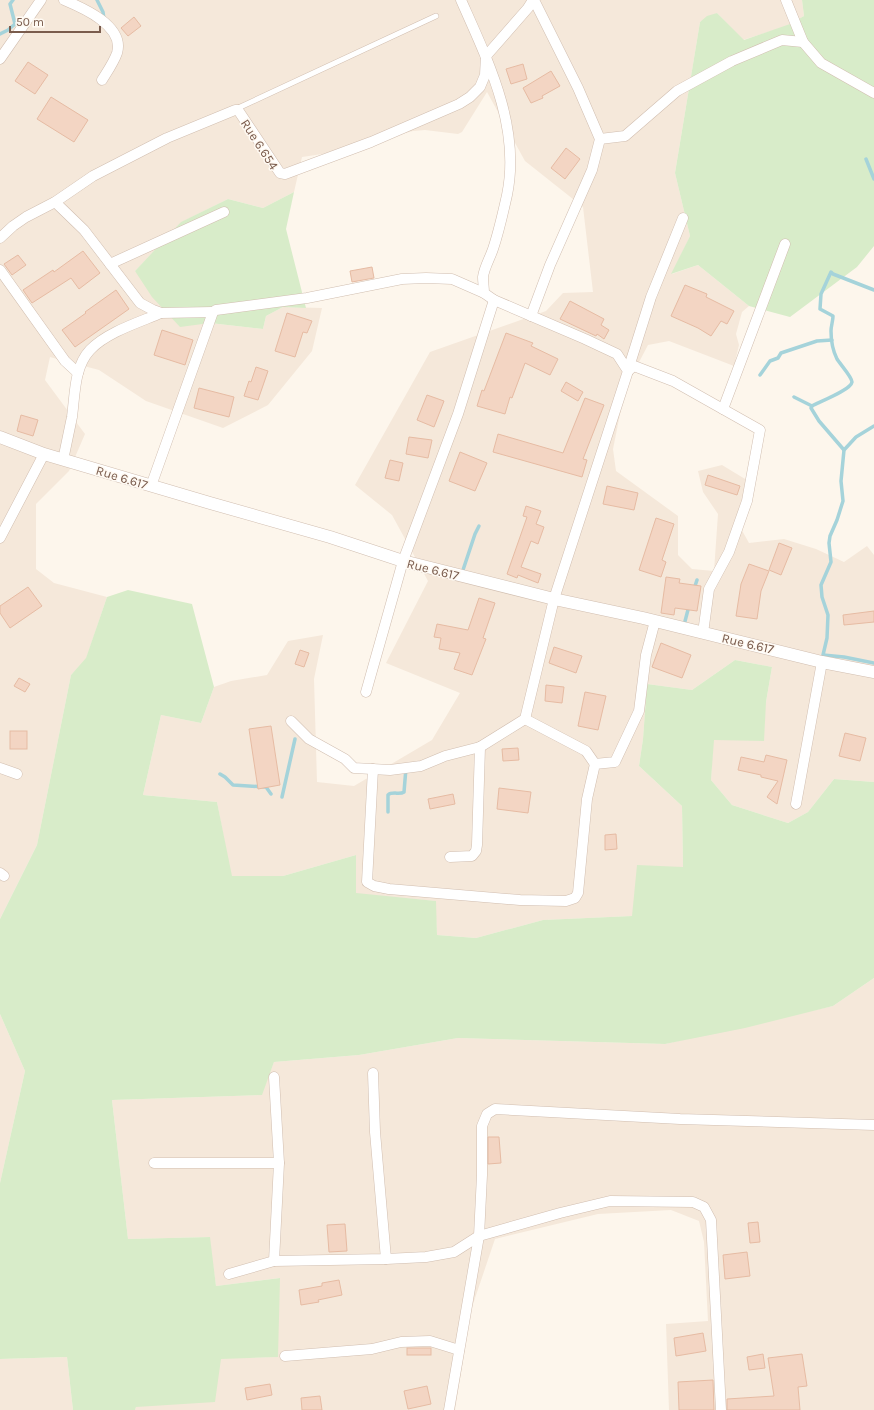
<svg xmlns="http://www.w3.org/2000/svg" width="874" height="1410" font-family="Karla,sans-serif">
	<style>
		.residential { fill: #f5e8da }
		.green { fill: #d8ecc9 }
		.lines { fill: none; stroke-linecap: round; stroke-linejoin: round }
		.stream { stroke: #a5d3da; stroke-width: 3.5 }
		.building { fill: #f3d5c3; stroke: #e6bba3 }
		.service-casing { stroke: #d1beb0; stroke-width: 6 }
		.minor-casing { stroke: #d1beb0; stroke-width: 11 }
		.tertiary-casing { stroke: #d1beb0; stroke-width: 13 }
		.service { stroke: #fff; stroke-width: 5 }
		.minor { stroke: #fff; stroke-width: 10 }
		.tertiary { stroke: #fff; stroke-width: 12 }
		.labels { text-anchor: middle; stroke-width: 3; stroke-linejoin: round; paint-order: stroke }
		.street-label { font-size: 13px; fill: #7a5c4d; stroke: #fffaf3 }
	</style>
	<rect width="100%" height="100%" fill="#fdf6ec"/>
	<g class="residential">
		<polygon points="0,0 802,0 804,16 790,25 743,40 717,13 700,22 675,173 690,236 672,274 698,265 749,306 742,312 736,334 739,345 734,366 669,341 648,345 625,389 613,449 616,471 678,516 678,555 692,569 714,571 718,514 703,492 698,471 722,465 750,482 739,525 749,543 784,539 816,549 844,562 867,546 874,555 874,782 834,779 808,812 788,823 732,805 711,780 713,740 766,702 772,667 735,660 692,690 647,684 643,739 639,766 682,806 683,867 632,916 543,920 476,938 437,935 435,901 356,894 356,855 283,876 231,876 217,802 143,795 161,715 201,723 214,687 231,681 267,675 288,641 323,635 314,679 317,782 354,786 432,740 460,693 386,663 428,581 392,515 355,485 430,352 546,311 563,293 593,292 583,207 525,161 487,92 462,132 458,134 425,130 413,131 329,153 302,157 294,192 263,208 228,199 182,222 135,271 210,323 263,329 266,316 283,307 322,308 312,351 268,405 223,428 146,401 99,370 50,357 45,380 85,434 69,471 36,504 36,569 54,583 107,597 86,659 71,675 37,845 0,919"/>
		<polygon points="874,978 874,1410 669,1410 666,1324 708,1321 704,1242 699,1221 671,1210 598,1214 495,1239 471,1310 455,1410 135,1410 136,1407 221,1358 277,1357 279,1278 216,1286 209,1237 128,1239 112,1100 261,1095 274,1062 359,1055 458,1038 665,1044 833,1006"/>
		<polygon points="0,1014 25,1071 0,1183"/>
		<polygon points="67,1357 73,1410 0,1410 0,1359"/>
	</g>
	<g class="green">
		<polygon points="802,0 874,0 874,246 857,267 790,317 749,306 698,265 671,274 690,236 675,173 700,22 707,16 717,13 744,40 790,24 804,16"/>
		<polygon points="294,192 286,229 306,308 283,307 266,316 263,329 210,323 180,327 152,297 135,271 181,222 228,199 263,208"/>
		<polygon points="128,590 192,604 214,687 201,723 161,715 143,795 217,802 232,876 283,876 356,855 356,893 436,901 437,935 476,938 543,920 632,916 637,865 683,867 682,806 639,766 643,739 647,684 692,690 735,660 772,667 766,702 764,741 714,740 711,780 732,805 788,823 808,812 834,779 874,782 874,978 833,1006 745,1028 665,1044 458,1038 359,1055 274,1062 262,1095 112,1100 128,1239 210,1237 216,1286 280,1278 278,1357 221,1359 215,1402 136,1407 135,1410 73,1410 67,1357 0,1359 0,1183 25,1071 0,1014 0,919 37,845 71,675 86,658 107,597"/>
	</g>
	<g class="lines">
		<g class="stream">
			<polyline points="97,0 103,12 104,19"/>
			<polyline points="0,34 8,30 15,24 10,4 13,0"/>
			<polyline points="866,159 874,179"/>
			<polyline points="760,375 770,361 778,358 781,353 817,341 832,340"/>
			<polyline points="794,397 812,406"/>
			<path d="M812 406C819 402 851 390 852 382 852 377 840 364 837 359 833 351 831 340 831 331 831 326 833 321 833 316L820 309 821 294 831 272 833 274 874 290"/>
			<polyline points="812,406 811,408 819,421 844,450"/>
			<polyline points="874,426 856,437 844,450 841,481 843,501 837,520 830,536 829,543 831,562 821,585 822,597 828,615 827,638 823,655 844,657 874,663"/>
			<polyline points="462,573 475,534 479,526"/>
			<polyline points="694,589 697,580"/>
			<polyline points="684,625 689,606"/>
			<polyline points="220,774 225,777 233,785 266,787 271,794"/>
			<polyline points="282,797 295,739"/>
			<path d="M388 812V795C392 791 400 795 404 792L406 768"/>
		</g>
	</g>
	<g class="building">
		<polygon points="134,17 141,26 128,36 121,28"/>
		<polygon points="28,62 48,75 35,94 15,81"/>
		<polygon points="523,64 527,79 511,84 506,69"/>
		<polygon points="551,71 560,86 542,96 543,98 531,103 523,88"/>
		<polygon points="51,97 88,120 74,142 37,119"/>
		<polygon points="566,148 580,159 565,179 551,168"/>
		<polygon points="83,251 100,273 79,289 71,278 32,303 23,290 53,270 54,272"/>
		<polygon points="18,255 26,265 12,275 4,264"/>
		<polygon points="372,267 374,278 352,282 350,271"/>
		<polygon points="685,285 707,294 706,297 734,311 727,324 721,321 711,336 698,328 671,316"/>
		<polygon points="116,290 129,309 75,347 62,330 86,313 85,312"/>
		<polygon points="570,301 604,319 601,325 609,330 604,339 597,334 596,336 560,319"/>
		<polygon points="287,313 312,321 307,333 303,332 295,357 275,351"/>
		<polygon points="162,330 193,340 185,365 154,355"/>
		<polygon points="506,333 533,343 531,346 558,359 550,375 525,363 512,398 510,397 505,414 477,406 482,390 484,391"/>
		<polygon points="256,367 268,371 258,400 244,396 249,381 251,382"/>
		<polygon points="566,382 583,392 578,401 561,391"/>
		<polygon points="199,388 234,397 229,417 194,408"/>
		<polygon points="427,395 444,401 434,427 417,420"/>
		<polygon points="585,398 604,405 583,459 587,460 582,477 493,452 498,434 563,453"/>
		<polygon points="21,415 38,420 33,436 17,431"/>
		<polygon points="409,437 432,440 428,458 406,454"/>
		<polygon points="460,452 487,463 475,491 449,481"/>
		<polygon points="390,460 403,463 399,481 385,478"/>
		<polygon points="708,475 740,486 737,495 705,485"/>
		<polygon points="607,486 638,493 634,510 603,504"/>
		<polygon points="526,506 541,511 536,524 544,527 538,544 531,541 521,567 541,574 538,583 518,575 517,578 507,574 527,517 523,516"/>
		<polygon points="656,518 674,524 662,560 666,562 661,577 639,570"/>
		<polygon points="779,543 792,548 781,575 769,570"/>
		<polygon points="749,564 769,571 761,591 757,619 736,616 741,584"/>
		<polygon points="666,577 680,579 679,583 701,586 697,611 675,608 674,615 661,613"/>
		<polygon points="28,587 42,606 10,628 0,613 0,606"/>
		<polygon points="479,598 495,603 483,638 486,639 472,675 454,669 460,653 439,649 441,638 434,637 437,624 468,630"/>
		<polygon points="874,611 874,622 844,625 843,615"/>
		<polygon points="661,643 691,655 682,678 652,667"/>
		<polygon points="554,647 582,656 576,673 549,663"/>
		<polygon points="300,650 309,653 304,667 295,664"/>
		<polygon points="19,678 30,684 25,692 14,686"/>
		<polygon points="546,685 564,687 562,703 545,701"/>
		<polygon points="585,692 606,696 598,730 578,726"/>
		<polygon points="271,726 280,785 258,789 249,729"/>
		<rect x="10" y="731" width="17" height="18"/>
		<polygon points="845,733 866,738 860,761 839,756"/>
		<polygon points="518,748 519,760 503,761 502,749"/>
		<polygon points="766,755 787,760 777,804 767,797 778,781 761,777 761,775 738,770 741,757 764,762"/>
		<polygon points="499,788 531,792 528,813 497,809"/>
		<polygon points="453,794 455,804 430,809 428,799"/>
		<polygon points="616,834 617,849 605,850 605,835"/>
		<polygon points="488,1137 499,1137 501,1163 488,1164"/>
		<polygon points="758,1222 760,1242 750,1243 748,1223"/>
		<polygon points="345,1224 347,1251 329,1252 327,1225"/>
		<polygon points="747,1252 750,1276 725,1279 723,1255"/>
		<polygon points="339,1280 342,1295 318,1300 319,1302 301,1305 299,1290 322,1286 322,1283"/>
		<polygon points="703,1333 706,1351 676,1356 674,1338"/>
		<rect x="407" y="1348" width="24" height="7"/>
		<polygon points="763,1354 765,1368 749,1370 747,1357"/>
		<polygon points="802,1354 807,1386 798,1387 800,1410 727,1410 727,1399 774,1396 768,1358"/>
		<polygon points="713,1380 714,1410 679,1410 678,1382"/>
		<polygon points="270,1384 272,1395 247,1400 245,1388"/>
		<polygon points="427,1386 431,1404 408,1409 404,1391"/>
		<polygon points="320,1396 322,1410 302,1410 301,1398"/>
	</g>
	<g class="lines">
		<defs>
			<polyline id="service" points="236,109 436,16"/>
			<g id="minor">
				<path d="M64 0C83 8 125 26 117 53 114 62 107 72 102 80"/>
				<polyline points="786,0 803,42 821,63 874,93"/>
				<polyline points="0,59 41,0"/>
				<polyline points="600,139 625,136 677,91 732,61 782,40 803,42"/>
				<polyline points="55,202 84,230 140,303 153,310 161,313 213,312"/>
				<polyline points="0,238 13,226 26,217 55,202 93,176 167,138 235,110 238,110 280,173 285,174 371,142 459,104 470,97 480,87 485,75 486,56 528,8 533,0"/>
				<polyline points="110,264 224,212"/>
				<polyline points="0,270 65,361 78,373"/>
				<polyline points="531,316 550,265 592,170 600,139 578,88 534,0"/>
				<polyline points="628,370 651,297 683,218"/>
				<polyline points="628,371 634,366 673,381 760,430 747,501 729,552 709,589 703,633"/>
				<polyline points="723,409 785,244"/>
				<path d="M63 460C66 446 69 431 72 417 75 395 74 367 90 350 107 332 140 322 161 313"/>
				<polyline points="151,486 213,312 216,310 307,298 402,279 426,278 452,279 484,293"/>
				<polyline points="0,538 44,454"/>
				<polyline points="366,692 403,561 458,414 494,300"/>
				<polyline points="525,719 586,751 595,764"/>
				<path d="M291 721 309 739 345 759 354 768 390 770 421 766 445 756 480 747 525 719 554 599 628 371 617 354 585 339 494 300 484 293C484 288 483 282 483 277 484 268 490 258 493 249 499 231 503 213 507 195 521 127 488 61 461 0"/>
				<polyline points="0,768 17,774"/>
				<polyline points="373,769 367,882 374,886 389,889 520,900 566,901 575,898 578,893 587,799 595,764 615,762 639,711 646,655 655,621"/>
				<polyline points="796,804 822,662"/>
				<polyline points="450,857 472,856 476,851 477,845 480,747"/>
				<polyline points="0,873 4,876"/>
				<polyline points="373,1073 375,1132 386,1259"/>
				<polyline points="154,1163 279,1163"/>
				<polyline points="274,1261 279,1163 274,1077"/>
				<polyline points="229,1274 274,1261 386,1259 426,1257 454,1252 479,1236 560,1213 610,1201 693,1202 704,1207 711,1220 721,1410"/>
				<polyline points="285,1356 372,1349 401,1342 430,1341 459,1350"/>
				<polyline points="449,1410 479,1236 482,1175 482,1126 487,1114 495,1109 680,1119 874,1125"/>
			</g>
			<polyline id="tertiary" points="0,437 44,454 210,503 330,537 403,561 554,599 643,618 822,662 874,672"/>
		</defs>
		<use href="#service" class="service-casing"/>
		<use href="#minor" class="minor-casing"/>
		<use href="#tertiary" class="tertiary-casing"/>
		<use href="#service" class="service"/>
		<use href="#minor" class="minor"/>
		<use href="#tertiary" class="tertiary"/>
	</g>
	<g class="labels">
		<g class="street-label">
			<text transform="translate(260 144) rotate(57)" y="5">Rue 6.654</text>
			<text transform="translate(122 477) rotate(17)" y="5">Rue 6.617</text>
			<text transform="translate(433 569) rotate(14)" y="5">Rue 6.617</text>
			<text transform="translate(748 643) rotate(13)" y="5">Rue 6.617</text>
		</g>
	</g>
	<path d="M10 26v6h90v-6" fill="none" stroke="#7a5c4d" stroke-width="2"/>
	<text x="16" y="26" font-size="12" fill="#7a5c4d" stroke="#fffaf3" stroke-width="3" paint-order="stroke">50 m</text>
</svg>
